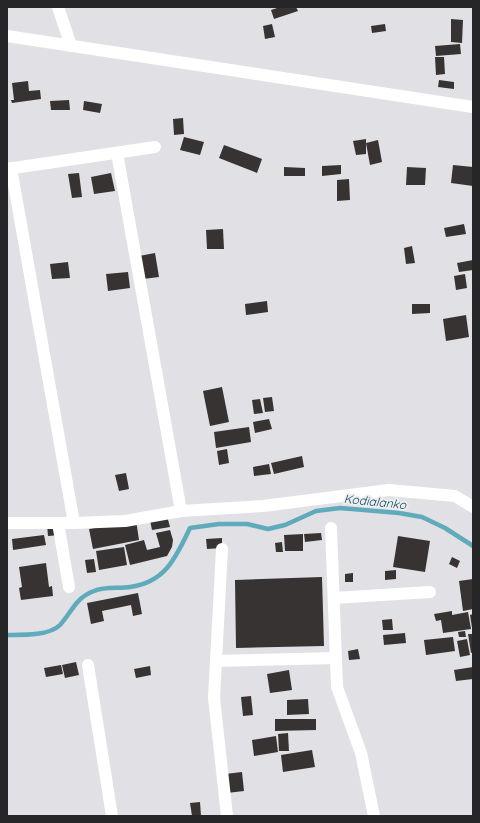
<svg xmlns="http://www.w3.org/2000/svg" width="480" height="823" font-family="Quicksand,sans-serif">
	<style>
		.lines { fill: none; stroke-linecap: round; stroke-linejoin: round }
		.stream { stroke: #5faabb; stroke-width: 4.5 }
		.building { fill: #373332 }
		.street { stroke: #fff; stroke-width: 12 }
		.labels { text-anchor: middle; stroke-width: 4; stroke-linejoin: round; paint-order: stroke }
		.water-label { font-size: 12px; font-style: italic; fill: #0b4e5b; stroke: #eeedf1 }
	</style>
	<rect width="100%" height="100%" fill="#e1e0e4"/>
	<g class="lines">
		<path class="stream" d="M7 635C22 635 49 636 60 625 72 612 75 598 94 591 105 586 119 589 130 587 166 582 176 557 190 528L219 524H247L268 529 285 525 316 511 340 508 399 513 422 517 445 528 473 546"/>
	</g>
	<g class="building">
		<polygon points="280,7 296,7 298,11 274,19 271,10"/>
		<polygon points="451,19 463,20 462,43 451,42"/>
		<polygon points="272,24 275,37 265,39 263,26"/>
		<polygon points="385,24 386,31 372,33 371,26"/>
		<polygon points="460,44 461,54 436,56 435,46"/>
		<polygon points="435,57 444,57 445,74 436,75"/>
		<polygon points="439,80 454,82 454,89 438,87"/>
		<polygon points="28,81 29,91 40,90 41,99 12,103 11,100 14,100 12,83"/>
		<polygon points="69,100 70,110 51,110 50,101"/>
		<polygon points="84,101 102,104 100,113 83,110"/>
		<polygon points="183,118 184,134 174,135 173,119"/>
		<polygon points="184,137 204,142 200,155 180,150"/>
		<polygon points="366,139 366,143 378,140 382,162 370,165 366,143 366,154 356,155 353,141"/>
		<polygon points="224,145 262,159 257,173 219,158"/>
		<polygon points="341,165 341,174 322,176 322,166"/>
		<polygon points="453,165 473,167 473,186 451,183"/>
		<polygon points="284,167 305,168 305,176 284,176"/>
		<polygon points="407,167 426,168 425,185 406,185"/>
		<polygon points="79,173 82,197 72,198 68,174"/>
		<polygon points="111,173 115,191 94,194 91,177"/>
		<polygon points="349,179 350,200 337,201 337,180"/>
		<polygon points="464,224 466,234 446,237 444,228"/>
		<polygon points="223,229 224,249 207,249 206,230"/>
		<polygon points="412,246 415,263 406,264 404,248"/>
		<polygon points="155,253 159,277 143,279 139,256"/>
		<polygon points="473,260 473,270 459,272 457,263"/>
		<polygon points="68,262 70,278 52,279 50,264"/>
		<polygon points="128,272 130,288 108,291 106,274"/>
		<polygon points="465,274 467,288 456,290 454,276"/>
		<polygon points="267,301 268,312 246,315 245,304"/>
		<polygon points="412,304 430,304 430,313 412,314"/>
		<polygon points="466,315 469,337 446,341 443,319"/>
		<polygon points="222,387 229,422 210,426 203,391"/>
		<polygon points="272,397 274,411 265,412 263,398"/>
		<polygon points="260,399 263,413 254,414 252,400"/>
		<polygon points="269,419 272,429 255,433 253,422"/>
		<polygon points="249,427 251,442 216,448 214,432"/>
		<polygon points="227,449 229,463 219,465 217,451"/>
		<polygon points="302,456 304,467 274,474 271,463"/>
		<polygon points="269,464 271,474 254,476 253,467"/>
		<polygon points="126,473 129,489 119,491 115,475"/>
		<polygon points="167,516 170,527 152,530 150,520"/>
		<polygon points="136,520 139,540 93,549 89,529"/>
		<polygon points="47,525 59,525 60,535 48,536"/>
		<polygon points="170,530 173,540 172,547 167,556 130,565 125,545 144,540 147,550 160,547 156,533"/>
		<polygon points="321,533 322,540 305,542 304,534"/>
		<polygon points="303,534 303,551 285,551 284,535"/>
		<polygon points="44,535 46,545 13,550 12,539"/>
		<polygon points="398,536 430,541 425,572 393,567"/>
		<polygon points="222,538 222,548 207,549 206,539"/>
		<polygon points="282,542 283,552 276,552 275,543"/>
		<polygon points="124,547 127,565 99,570 96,551"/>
		<polygon points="452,557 460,561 457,568 449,564"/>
		<polygon points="94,559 96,572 87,573 85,560"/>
		<polygon points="46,563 49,587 52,586 53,596 21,600 19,588 22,587 19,567"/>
		<polygon points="396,570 396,579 385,580 385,571"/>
		<polygon points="353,573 353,582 345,582 345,574"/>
		<polygon points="322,577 324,646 236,648 235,580"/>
		<polygon points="473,579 473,609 463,611 459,581"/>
		<polygon points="138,593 142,614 133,616 131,605 102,611 104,621 91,624 87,603"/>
		<polygon points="452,611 452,615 468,612 471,629 443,633 441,620 436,621 434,614"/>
		<polygon points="473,614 473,628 472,628 470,615"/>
		<polygon points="392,619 393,630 383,630 382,620"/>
		<polygon points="465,631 466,637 459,637 458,632"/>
		<polygon points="405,633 406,643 384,645 383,635"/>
		<polygon points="468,634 473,634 473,652 471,653"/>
		<polygon points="453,637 455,651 426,655 424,640"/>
		<polygon points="467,639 470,655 460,657 457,641"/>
		<polygon points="358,649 360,659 349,660 348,651"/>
		<polygon points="76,662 79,675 65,678 62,665"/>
		<polygon points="61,665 63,674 46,677 44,668"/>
		<polygon points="150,666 151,675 136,678 134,669"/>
		<polygon points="473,667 473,679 456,681 454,670"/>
		<polygon points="289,670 292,690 270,693 267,674"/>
		<polygon points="251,696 253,715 243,716 241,697"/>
		<polygon points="308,699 309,714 287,715 287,700"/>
		<polygon points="275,719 316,719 316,730 275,731"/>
		<polygon points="288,733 289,751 279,751 278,734"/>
		<polygon points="276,736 278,752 254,756 252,740"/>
		<polygon points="312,750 315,767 283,772 281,755"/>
		<polygon points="242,772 244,791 227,793 225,774"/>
		<polygon points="200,802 201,816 192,816 190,803"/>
	</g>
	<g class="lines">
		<g class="street">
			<polyline points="58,7 71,46"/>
			<polyline points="7,36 473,107"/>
			<polyline points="117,153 181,511"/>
			<polyline points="11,168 74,523"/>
			<polyline points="7,169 155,147"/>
			<polyline points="7,523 74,523 125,521 181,511 263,506 389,490 455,496 473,507"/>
			<polyline points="58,523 69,587"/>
			<polyline points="331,528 337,687 361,753 374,816"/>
			<polyline points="222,549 214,698 227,816"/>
			<polyline points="334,598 430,592"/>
			<polyline points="216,661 336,658"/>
			<polyline points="88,665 112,816"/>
		</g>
	</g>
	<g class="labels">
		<g class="water-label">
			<text transform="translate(375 502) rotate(6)" y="4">Kodialanko</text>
		</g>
	</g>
	<rect width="480" height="823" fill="none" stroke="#262527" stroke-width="16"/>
</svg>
